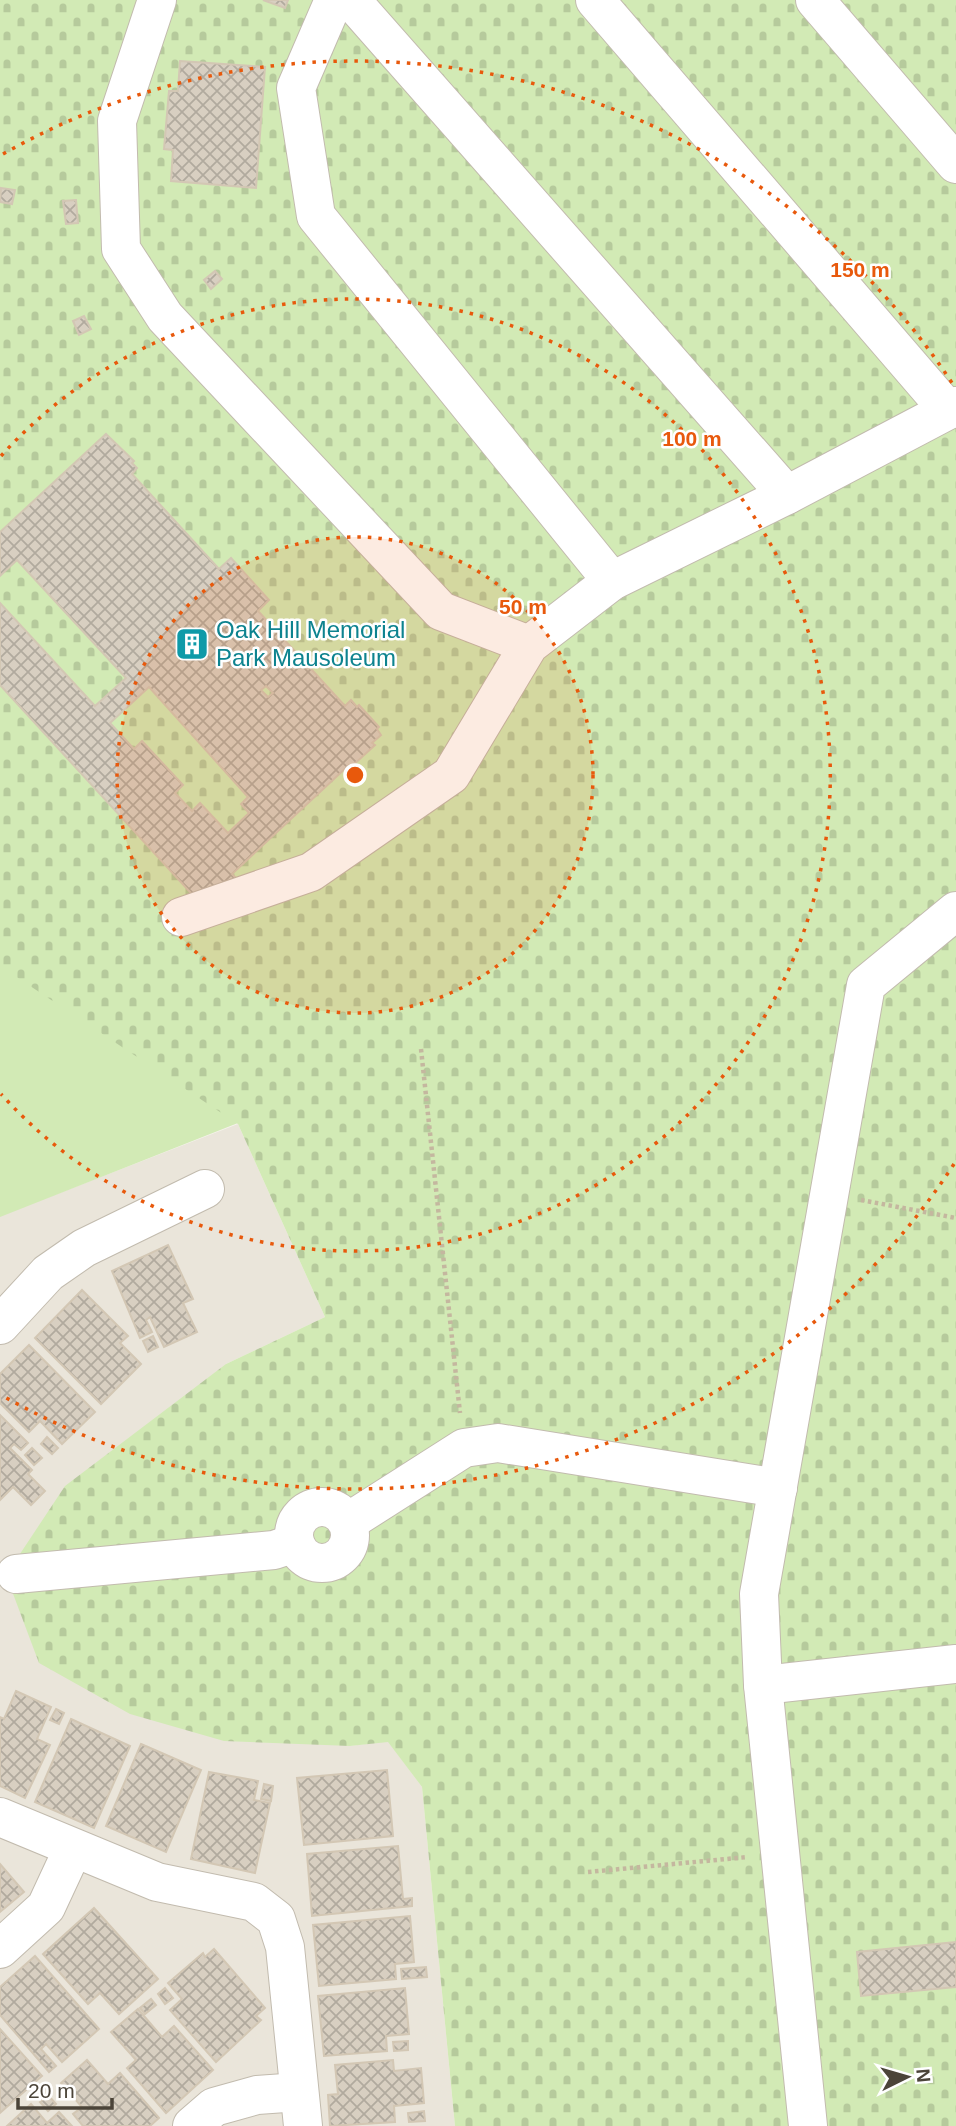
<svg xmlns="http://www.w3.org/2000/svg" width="956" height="2126" font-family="Arial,sans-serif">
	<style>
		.residential { fill: #eae5da }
		.green { fill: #d2eab5 }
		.cemetery { fill: url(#cemetery-stones) }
		.building { fill: url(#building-cross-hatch); stroke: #d3c7b4; stroke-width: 2; fill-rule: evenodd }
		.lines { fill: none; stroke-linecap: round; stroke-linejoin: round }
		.minor-casing { stroke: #c2bbae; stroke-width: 40 }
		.path { stroke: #c4b79f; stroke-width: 4.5; stroke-dasharray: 3.5 3.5; stroke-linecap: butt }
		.minor { stroke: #fff; stroke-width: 38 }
		.ring { fill: none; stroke: #e8590c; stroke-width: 3.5; stroke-dasharray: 3.5 7 }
		.labels { text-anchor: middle; stroke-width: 5; stroke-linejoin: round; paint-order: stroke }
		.culture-label { font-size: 24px; fill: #0d838f; stroke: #fff; text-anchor: start }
		.centre { fill: #e8590c; stroke: #fff; stroke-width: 3.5 }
		.ring-label { font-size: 21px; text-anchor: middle; font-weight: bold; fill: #e8590c; stroke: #fff; stroke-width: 5; stroke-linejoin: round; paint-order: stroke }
	</style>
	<defs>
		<pattern id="cemetery-stones" width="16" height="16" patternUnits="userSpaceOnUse" patternTransform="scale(1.75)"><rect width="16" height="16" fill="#d2eab5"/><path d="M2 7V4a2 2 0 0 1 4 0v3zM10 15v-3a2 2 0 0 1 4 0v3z" fill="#b6ca9c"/></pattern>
		<pattern id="building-cross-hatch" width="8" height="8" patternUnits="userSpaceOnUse" patternTransform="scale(1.75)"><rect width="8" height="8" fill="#d8cfc1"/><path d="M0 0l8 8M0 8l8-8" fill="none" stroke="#b1aa9e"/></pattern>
	</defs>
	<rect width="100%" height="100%" fill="#f6f3ec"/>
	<polygon class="residential" points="238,1124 325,1317 226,1364 350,1746 388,1741 422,1787 455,2126 0,2126 0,1216"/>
	<polygon class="green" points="0,715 238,1123 0,1217"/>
	<polygon class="cemetery" points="0,0 956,0 956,2126 455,2126 422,1787 388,1742 350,1746 224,1741 130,1714 39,1663 6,1575 65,1486 226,1364 325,1317 238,1124 0,966"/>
	<g class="building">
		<polygon points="263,0 288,0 285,8"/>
		<polygon points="180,61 265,67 256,188 171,181 173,150 164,149 169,91 178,91"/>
		<polygon points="1,188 15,190 12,204 0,202"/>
		<polygon points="76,200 78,223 66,224 63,201"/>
		<polygon points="215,271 222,279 211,289 204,280"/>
		<polygon points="84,316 91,329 79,335 73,321"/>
		<path d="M106 434 134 461 132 463 137 468 132 474 219 569 231 558 269 600 258 611 345 706 351 700 357 707 359 705 379 727 377 729 381 735 372 743 375 745 351 767 349 765 232 874 237 879 200 903 0 685V603L95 706 126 678 17 560 0 576V532ZM266 686 273 693 268 697 261 690ZM149 687 248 797 241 804 249 813 228 833 200 803 192 811 175 793 183 785 142 741 134 749 110 723Z"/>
		<polygon points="168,1245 193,1299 183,1303 197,1332 164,1347 150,1317 146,1320 152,1332 140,1338 112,1271"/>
		<polygon points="82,1290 128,1336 120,1343 141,1364 101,1404 35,1338"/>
		<polygon points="153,1336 158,1347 148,1352 143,1341"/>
		<polygon points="29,1345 95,1412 62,1444 40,1421 29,1432 0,1403 0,1374"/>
		<polygon points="0,1415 28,1443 21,1450 14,1444 10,1448 32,1470 28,1474 45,1491 31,1505 13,1487 0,1500"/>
		<polygon points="47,1437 58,1448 52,1454 41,1444"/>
		<polygon points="32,1448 42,1458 34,1465 25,1455"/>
		<polygon points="16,1691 51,1707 37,1739 50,1745 25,1798 0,1786 0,1717 4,1719"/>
		<polygon points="56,1709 64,1713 59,1724 50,1720"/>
		<polygon points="71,1719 130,1746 94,1828 35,1802"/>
		<polygon points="141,1744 201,1770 166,1852 106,1826"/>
		<polygon points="387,1770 393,1836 304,1845 297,1778"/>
		<polygon points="209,1772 258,1781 254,1800 270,1803 255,1873 191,1859"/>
		<polygon points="264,1784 273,1786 271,1801 261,1799"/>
		<polygon points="398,1846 403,1899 412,1898 412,1906 312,1916 307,1854"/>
		<polygon points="0,1864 24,1892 0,1912"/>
		<polygon points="94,1908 158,1979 119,2014 100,1993 88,2004 43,1954"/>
		<polygon points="410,1916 414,1962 395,1964 396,1979 319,1986 313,1925"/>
		<polygon points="956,1942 956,1987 861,1996 857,1952"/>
		<polygon points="214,1949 265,2008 256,2016 261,2020 216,2062 170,2010 182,1999 168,1983 203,1953 205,1957"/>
		<polygon points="35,1956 99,2029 62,2062 46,2044 41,2049 56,2066 49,2072 0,2015 0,1987"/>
		<polygon points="426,1967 427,1977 402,1979 401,1969"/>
		<polygon points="165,1988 173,1998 165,2004 158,1994"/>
		<polygon points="405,1988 409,2034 386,2036 387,2051 324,2056 318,1996"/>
		<polygon points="151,1999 156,2005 145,2014 140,2008"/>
		<polygon points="138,2009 162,2037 174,2026 213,2070 166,2113 127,2068 136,2060 111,2032"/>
		<polygon points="0,2029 42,2076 0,2113"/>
		<polygon points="408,2041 408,2050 394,2051 393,2042"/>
		<polygon points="87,2060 108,2084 120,2073 159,2118 150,2126 83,2126 73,2114 82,2107 61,2083"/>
		<polygon points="393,2060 394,2071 421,2068 424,2103 394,2106 395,2122 330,2126 328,2095 338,2094 335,2065"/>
		<polygon points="48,2095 56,2104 48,2111 40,2102"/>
		<polygon points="31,2104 47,2123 59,2112 72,2126 7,2126"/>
		<polygon points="424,2111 425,2121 409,2122 408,2113"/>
	</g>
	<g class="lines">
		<defs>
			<g id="minor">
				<polyline points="157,0 117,121 121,249 165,317 441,611 529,645"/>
				<polyline points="334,0 296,88 316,216 612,581"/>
				<polyline points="351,0 787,495"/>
				<polyline points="595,0 948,410"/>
				<polyline points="815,0 956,164"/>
				<polyline points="181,917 311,872 451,775 529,645 612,581 787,495 956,406"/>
				<polyline points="0,1325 48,1273 84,1248 205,1189"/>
				<circle cx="322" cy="1535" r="28"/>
				<polyline points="348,1522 464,1448 498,1443 778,1488"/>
				<polyline points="16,1574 274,1550 295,1543"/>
				<polyline points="763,1685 956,1664"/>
				<polyline points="0,1817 157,1882 254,1902 276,1919 285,1947 303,2126"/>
				<polyline points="0,1949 46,1907 73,1849"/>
				<polyline points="192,2126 214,2107 257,2095 299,2092"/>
				<polyline points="808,2126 763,1685 759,1594 866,985 956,911"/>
			</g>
		</defs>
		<use href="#minor" class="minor-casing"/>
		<g class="path">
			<polyline points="421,1049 460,1413"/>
			<polyline points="861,1200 956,1218"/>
			<polyline points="588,1872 748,1857"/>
		</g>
		<use href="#minor" class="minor"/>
	</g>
	<circle cx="355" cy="775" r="238" fill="#e8590c" fill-opacity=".12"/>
	<g class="ring">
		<circle cx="355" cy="775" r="238"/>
		<path d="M1 456A476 476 0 1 1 1 1094"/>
		<path d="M954 1164A714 714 0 0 1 3 1396M3 154A714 714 0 0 1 954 386"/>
	</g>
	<defs>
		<symbol id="building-square" viewBox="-11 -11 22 22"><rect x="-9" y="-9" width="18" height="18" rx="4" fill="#0f9aa8" stroke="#fff"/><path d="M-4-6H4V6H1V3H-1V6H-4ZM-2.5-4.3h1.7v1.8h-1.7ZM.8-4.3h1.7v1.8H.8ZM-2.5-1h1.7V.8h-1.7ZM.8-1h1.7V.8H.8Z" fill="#fff"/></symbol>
	</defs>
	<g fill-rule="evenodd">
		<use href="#building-square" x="173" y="625" width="38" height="38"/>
	</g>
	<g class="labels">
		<g class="culture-label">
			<text x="216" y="638">Oak Hill Memorial<tspan x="216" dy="28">Park Mausoleum</tspan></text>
		</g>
	</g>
	<circle cx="355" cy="775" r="10" class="centre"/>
	<g class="ring-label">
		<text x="860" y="277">150 m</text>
		<text x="692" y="446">100 m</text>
		<text x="523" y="614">50 m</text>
	</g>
	<g transform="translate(907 2077) rotate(85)" stroke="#ffffff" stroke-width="5" paint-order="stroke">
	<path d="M0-5L12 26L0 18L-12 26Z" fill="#4b4439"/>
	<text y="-10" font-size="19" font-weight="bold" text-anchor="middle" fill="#4b4439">N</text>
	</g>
	<path d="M18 2098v10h94v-10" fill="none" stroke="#4b4439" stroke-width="3.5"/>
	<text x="28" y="2098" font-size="21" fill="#4b4439" stroke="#ffffff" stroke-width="5" paint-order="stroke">20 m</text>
</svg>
